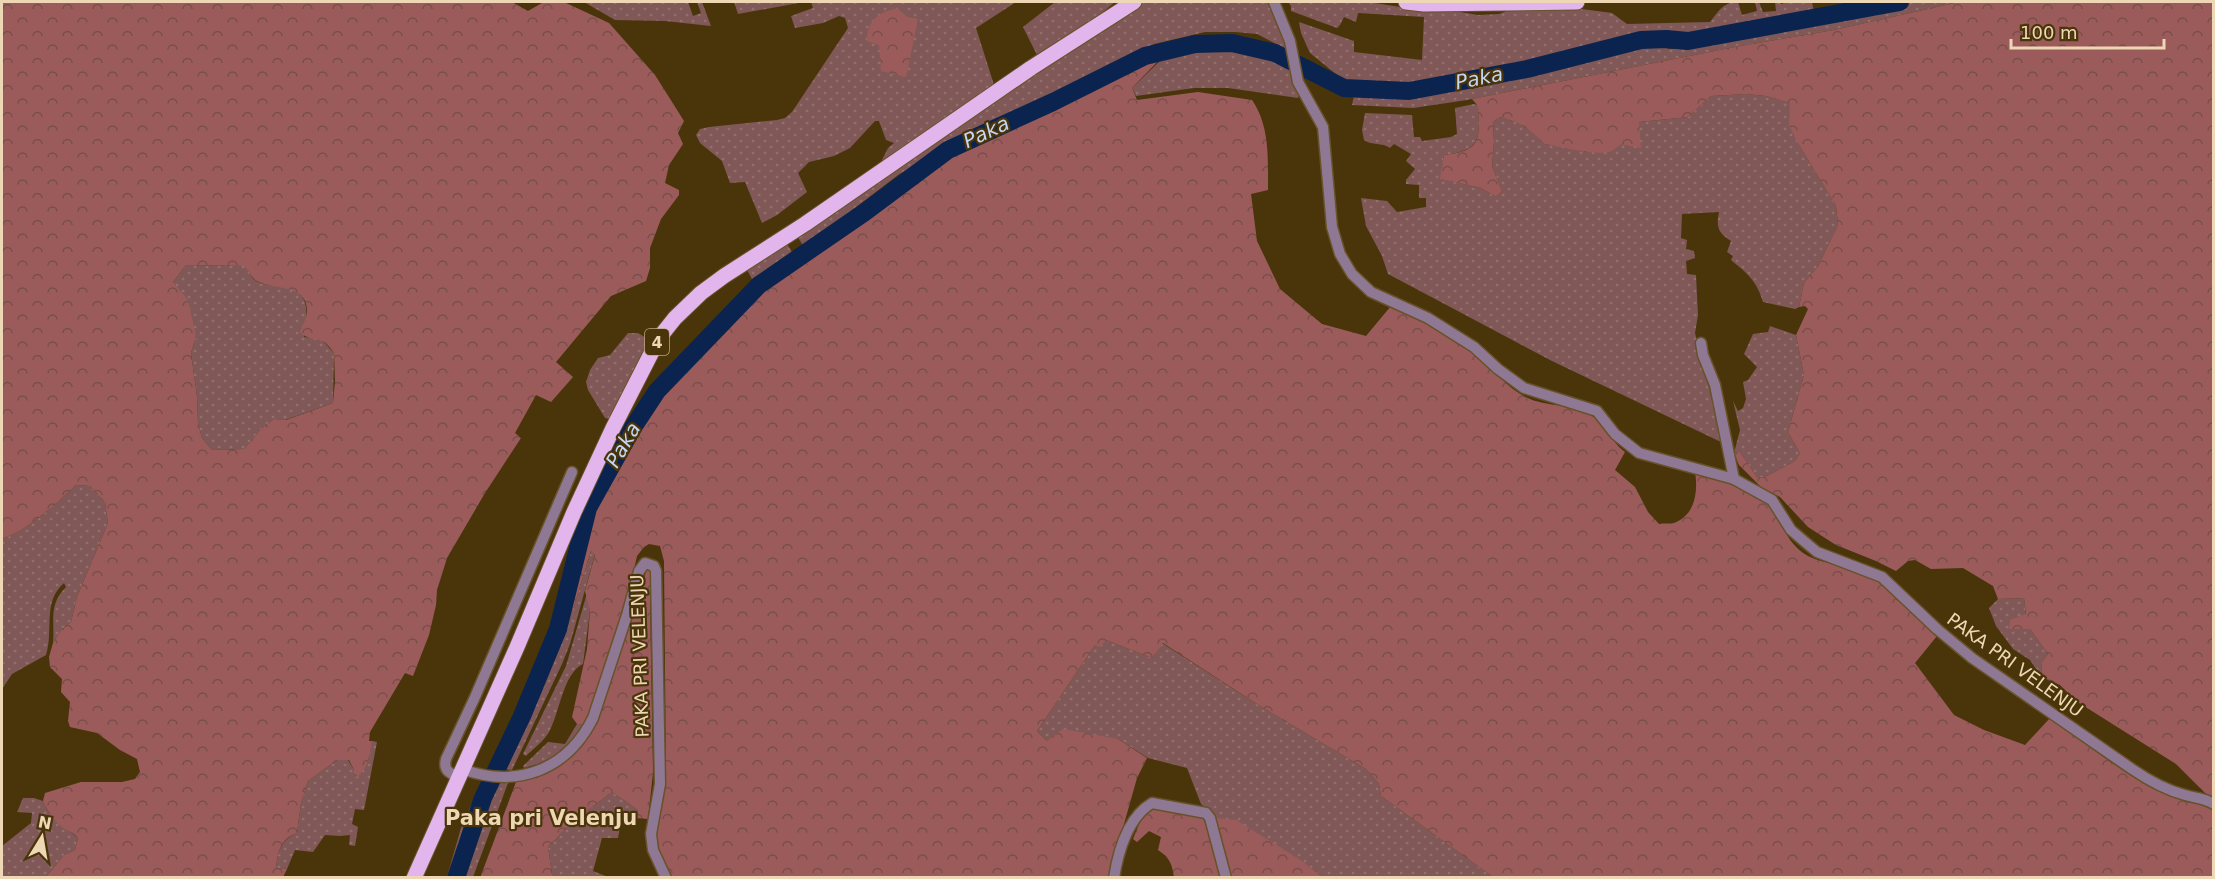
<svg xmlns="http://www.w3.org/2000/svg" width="2215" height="879" font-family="'DejaVu Sans',sans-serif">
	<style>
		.green { fill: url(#green-dots) }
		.forest { fill: url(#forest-crowns); fill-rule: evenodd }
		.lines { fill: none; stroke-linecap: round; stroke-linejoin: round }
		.river { stroke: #0a244f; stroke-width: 18 }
		.minor-casing { stroke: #675229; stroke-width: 13 }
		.primary-casing { stroke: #675229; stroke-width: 17 }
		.minor { stroke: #8e7893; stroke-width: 10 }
		.primary { stroke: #e2b5ec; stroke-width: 15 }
		.labels { text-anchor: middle; stroke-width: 4.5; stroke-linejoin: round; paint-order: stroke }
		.shield { fill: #4a350b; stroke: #bca681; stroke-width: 1.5 }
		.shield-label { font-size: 16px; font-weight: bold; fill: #edd7b4 }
		.street-label { font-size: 18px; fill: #edd7b4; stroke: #4a350b }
		.water-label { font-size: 20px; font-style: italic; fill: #c5d7f5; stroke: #4a350b }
		.quarter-label { font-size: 21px; font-weight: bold; fill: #edd7b4; stroke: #4a350b }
	</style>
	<defs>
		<pattern id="green-dots" width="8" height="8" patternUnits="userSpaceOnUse" patternTransform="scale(1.5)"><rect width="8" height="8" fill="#805857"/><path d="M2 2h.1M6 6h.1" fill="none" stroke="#926f6d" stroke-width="1.8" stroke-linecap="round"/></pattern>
		<pattern id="forest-crowns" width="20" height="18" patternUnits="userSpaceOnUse" patternTransform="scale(1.5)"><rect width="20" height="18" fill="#9c5b5b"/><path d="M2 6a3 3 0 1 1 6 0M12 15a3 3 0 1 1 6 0" fill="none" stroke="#764f4a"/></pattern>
	</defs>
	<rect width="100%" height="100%" fill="#4a350b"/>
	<g class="green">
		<polygon points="584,2 688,2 693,16 701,13 697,2 702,2 711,26 665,21 615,20"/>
		<polygon points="734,2 804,2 738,14"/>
		<polygon points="811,2 1016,2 976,28 995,88 884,163 882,160 888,148 894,143 886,140 879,121 875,121 850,148 834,156 809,162 798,173 807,192 777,215 762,223 745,182 730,183 722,161 700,143 696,135 700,129 709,127 777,120 785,118 792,112 848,28 845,18 839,16 823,23 795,28 791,16 813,8"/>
		<polygon points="1055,2 1115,2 1092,21 1038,57 1023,27"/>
		<polygon points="1145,2 1269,2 1288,50 1257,34 1235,32 1205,32 1154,44 1086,79 1066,92 949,144 898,175 804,247 797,236 1097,31"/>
		<path d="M1288 2H1369L1406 8 1454 11 1478 15 1499 14 1512 9 1574 8 1612 13 1627 24 1710 22C1719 11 1723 2 1738 2L1742 15 1757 11 1755 2H1759L1763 12 1776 11 1775 2H1780L1781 4 1788 2H1812L1814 12 1689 37 1652 31 1530 65 1407 87 1347 83 1310 53 1301 33 1299 22 1354 41V52L1422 60 1424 17 1358 13 1356 22 1344 17 1340 25 1337 28 1291 11V6Z"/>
		<path d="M1850 2H1959L1834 30 1735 47 1467 100 1413 108 1352 105 1354 96 1397 98 1430 94 1526 76 1580 59 1642 43 1659 42 1668 49H1678C1736 37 1798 33 1852 9Z"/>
		<polygon points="1228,48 1254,53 1291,66 1295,87 1299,94 1298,98 1228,88 1194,88 1136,96 1132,88 1164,57 1182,50"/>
		<path d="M1746 94 1766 96 1791 103 1799 145 1836 206 1838 225 1818 266 1804 283 1799 307 1795 309 1763 302C1757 281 1747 273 1731 260L1733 256 1727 252 1731 241C1718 233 1716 227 1719 212L1682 214 1681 238 1687 240 1686 249 1694 251 1695 258 1686 261 1687 274 1696 275 1698 315 1695 333 1723 443 1552 361 1388 274 1382 256 1366 226 1361 198 1387 201 1397 212 1426 207V198H1419V185L1406 184V180L1415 169 1406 161 1411 154 1394 144 1390 148C1382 142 1372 146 1364 140L1362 130 1365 113 1412 115 1414 137H1420L1422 141 1451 137 1457 134 1455 108 1474 104 1478 105C1480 140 1481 150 1444 155L1441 179 1481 188 1496 197 1502 191 1492 166 1494 142 1493 122 1500 117C1520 122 1531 129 1544 144L1574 148 1586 152 1639 122 1688 117 1711 96Z"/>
		<polygon points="786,242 793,254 753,281 746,268"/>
		<path d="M186 265 245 266C249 271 251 278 256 281 268 287 282 285 293 290 312 297 306 321 304 337L321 339 334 353 333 403 285 420 274 419 262 428 244 449 212 450 202 438 198 423 197 397 191 353 196 336 173 282Z"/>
		<polygon points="1770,326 1796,335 1804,375 1788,432 1800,453 1795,461 1763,478 1757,477 1739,451 1734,453 1740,430 1733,401 1738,411 1743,408 1746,399 1743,382 1748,380 1757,367 1744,354 1753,334 1768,332"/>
		<polygon points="628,333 638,333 646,338 646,346 614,413 609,419 605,418 588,390 586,382 590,370 598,358 610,355"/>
		<path d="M76 485 90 486 105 502 108 523 77 597 71 622 61 630 53 643C55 620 48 605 66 587L64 583C42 602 54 630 46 655L12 674 2 689V539C29 529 55 505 76 485Z"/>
		<polygon points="591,551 595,554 570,644 562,664 512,770 502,769 540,692 552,664 567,611 570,612 573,609"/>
		<path d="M587 593 590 611 583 664C563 673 559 715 549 732 544 741 533 749 526 756L523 754 566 666Z"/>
		<polygon points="2024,598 2026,615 2009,629 2030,629 2048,654 2042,662 2041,677 2030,660 2013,649 1996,626 1989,608 1998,599"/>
		<path d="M1106 640 1152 658 1162 643 1260 706 1366 769 1379 784 1381 796 1493 877H1323C1288 849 1255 836 1214 818L1212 813 1201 804 1187 768 1148 758 1118 739 1047 741 1037 731 1095 645Z"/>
		<polygon points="577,724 586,725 554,759 524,768 523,766 548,742 565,744"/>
		<path d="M372 741 377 742 364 810 355 809 352 824 358 827 355 846 349 845 350 835 340 836 325 835 313 852 295 850 287 869 276 868C278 852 280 840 297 833L301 803 308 781 337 760H348L354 770 368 760Z"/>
		<polygon points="482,781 488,781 452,877 447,877 461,828"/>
		<polygon points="495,782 508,783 473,877 459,877"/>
		<polygon points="612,792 638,810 636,818 628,817 626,823 621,822 618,838 602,838 593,871 608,877 555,877 552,874 548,847 572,822"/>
		<polygon points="23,798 34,798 43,801 49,813 78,838 75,850 64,855 46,877 2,878 2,846 31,823 32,813 17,812"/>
	</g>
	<g class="forest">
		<path d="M2 2H512L528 11 542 3H566L609 23 655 75 684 121 678 133 683 144 669 165 665 183 679 190V195L661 219 650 248V268L646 281 611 296 556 362 573 377 551 402 536 395 515 433 521 438 485 493 447 558 437 590 436 605 429 635 413 676 405 673 370 732 369 741H372C370 754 368 768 357 777L354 775V770L349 760H337L308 781 301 803 297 833C280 839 278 852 276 868L287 869 283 877H46L64 855 75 850 78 838C71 830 68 832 61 826 53 820 47 810 43 801L45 793 81 782H122L135 779 140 772 137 759 120 750 97 733 70 727 68 721 70 702 61 692 62 679 50 667 49 657 53 643 61 630 71 622 77 597 108 523 105 502 90 486 76 485C56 504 28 530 2 539ZM186 265 244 266C249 271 251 278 257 281 273 290 306 284 307 309 308 316 302 326 300 332 312 344 321 333 334 353L335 381 333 403 286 420 274 419 262 428 244 449 212 450 202 438 198 423 197 397 191 353 196 336 188 300 173 282Z"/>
		<path d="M1959 2H2213V797L2205 793 2176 764 2076 701 2060 685 2041 677 2042 662 2048 654 2030 629H2009L2010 620 2026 614 2024 598 1998 599 1993 586 1963 568 1931 569 1915 560 1908 561 1896 571 1876 561 1836 545 1808 527 1780 497 1761 487 1739 465 1734 453 1739 451 1757 477 1763 478 1795 461 1800 453 1788 432 1804 375 1796 335 1808 309 1805 306 1799 307 1804 283 1818 266 1838 225 1836 206 1799 145 1789 125 1790 103 1766 96 1746 94 1711 96 1688 117 1639 122 1641 148 1621 144C1617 147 1613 151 1609 152 1591 155 1563 147 1544 144 1530 129 1520 122 1500 117L1493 122 1494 142 1492 166 1502 191 1496 197 1481 188 1440 179 1444 155C1481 151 1480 140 1478 106L1472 99 1735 47 1834 30Z"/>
		<path d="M897 8 907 17 918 19 906 77 881 71 879 45 867 41C867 20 878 13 897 8Z"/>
		<path d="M1156 55 1160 59 1132 88 1137 100 1198 92 1252 100C1270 126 1268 159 1268 190L1251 194 1257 241 1280 289 1322 324 1366 336 1391 306C1421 319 1453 333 1477 356 1494 371 1509 390 1530 399 1549 407 1574 404 1592 416 1607 425 1611 442 1625 452L1615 470 1635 487 1648 512 1659 524C1664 523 1670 524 1674 523 1696 515 1698 490 1695 472 1719 480 1752 487 1769 506 1782 522 1788 546 1808 556 1826 565 1847 565 1865 572 1890 583 1918 617 1937 636L1915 663 1954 715 1984 730 2025 745 2050 718C2081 740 2112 765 2145 784 2167 797 2192 799 2213 810V877H1493L1381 796 1379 784 1366 769 1260 706 1163 643 1152 658 1106 640 1100 647 1095 645 1037 731 1047 741 1063 729 1118 739 1147 758 1137 778 1109 877H671L654 841 666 775 664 561 660 546 649 544 644 547 637 556 624 612 586 725 577 724 572 717 587 649 590 611 585 591 595 555 591 551 573 609 570 612 567 611 593 509 610 471 630 437 658 397 739 315 757 291 841 235 910 180 947 157 980 140 1092 92Z"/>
		<path d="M647 569 652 571 650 603 653 772 648 819 636 818 638 810 612 792 572 822 548 847 552 874 555 877 480 878 516 782C536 776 563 767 577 751 600 724 609 686 619 653 628 625 638 597 647 569Z"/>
		<path d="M1146 807 1203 817 1225 877H1174C1172 864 1170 858 1158 850L1161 837 1149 831 1137 842 1133 839Z"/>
		<polygon points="1214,818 1236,820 1302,861 1323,877 1230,877"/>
	</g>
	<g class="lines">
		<polyline class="river" points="456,878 483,798 522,716 558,629 588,508 632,429 657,391 759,285 865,212 948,150 1053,102 1145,56 1195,44 1232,43 1275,53 1344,88 1409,91 1527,69 1641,40 1666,39 1688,41 1900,2"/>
		<defs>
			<g id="minor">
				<path d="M1274 2 1290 41 1298 82 1323 127 1332 227 1340 254 1352 274 1371 292 1428 318 1474 347 1498 369 1524 388 1597 411 1615 434 1639 453 1734 479 1772 500 1791 530 1805 542 1817 552 1882 577 1937 629 1972 658 2132 769C2148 780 2166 790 2185 795 2195 798 2205 798 2214 804"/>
				<polyline points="1701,343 1703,355 1715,385 1734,479"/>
				<path d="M462 769C517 789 567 770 593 718L627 615 639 571 645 563 654 566 656 571 660 784 651 834 653 850 666 878"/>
				<path d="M458 777C449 773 443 770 446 759L475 697 572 472"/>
				<path d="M1114 878C1118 852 1128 817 1152 803L1206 813 1210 818 1226 878"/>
			</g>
			<g id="primary">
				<polyline points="1406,2 1424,4 1577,2"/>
				<polyline points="414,878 517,647 574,512 613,428 659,338 675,318 701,293 724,276 805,224 1031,68 1134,2"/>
			</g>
		</defs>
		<use href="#minor" class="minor-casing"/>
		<use href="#primary" class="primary-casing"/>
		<use href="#minor" class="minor"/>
		<use href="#primary" class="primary"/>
	</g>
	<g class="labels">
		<rect class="shield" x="645" y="329" width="24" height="26" rx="4.5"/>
		<g class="shield-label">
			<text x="657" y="348">4</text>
		</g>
		<g class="street-label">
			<text transform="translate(640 656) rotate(-92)" y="6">PAKA PRI VELENJU</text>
			<text transform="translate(2015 665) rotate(36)" y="6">PAKA PRI VELENJU</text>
		</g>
		<g class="water-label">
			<text transform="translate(1479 78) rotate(-11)" y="7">Paka</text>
			<text transform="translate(986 132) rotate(-25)" y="7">Paka</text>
			<text transform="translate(623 445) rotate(-60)" y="7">Paka</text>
		</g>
		<g class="quarter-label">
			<text x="541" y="825">Paka pri Velenju</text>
		</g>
	</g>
	<rect width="2215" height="879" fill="none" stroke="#edd7b4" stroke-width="6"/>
	<g transform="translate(42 837) rotate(11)" stroke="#4a350b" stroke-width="4.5" paint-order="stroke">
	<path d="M0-4.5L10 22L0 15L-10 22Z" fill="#edd7b4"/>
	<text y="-9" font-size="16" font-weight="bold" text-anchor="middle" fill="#edd7b4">N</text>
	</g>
	<path d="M2011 39v9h153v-9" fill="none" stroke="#edd7b4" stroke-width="3"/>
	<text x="2020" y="39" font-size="18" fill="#edd7b4" stroke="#4a350b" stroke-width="4.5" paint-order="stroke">100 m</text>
</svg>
